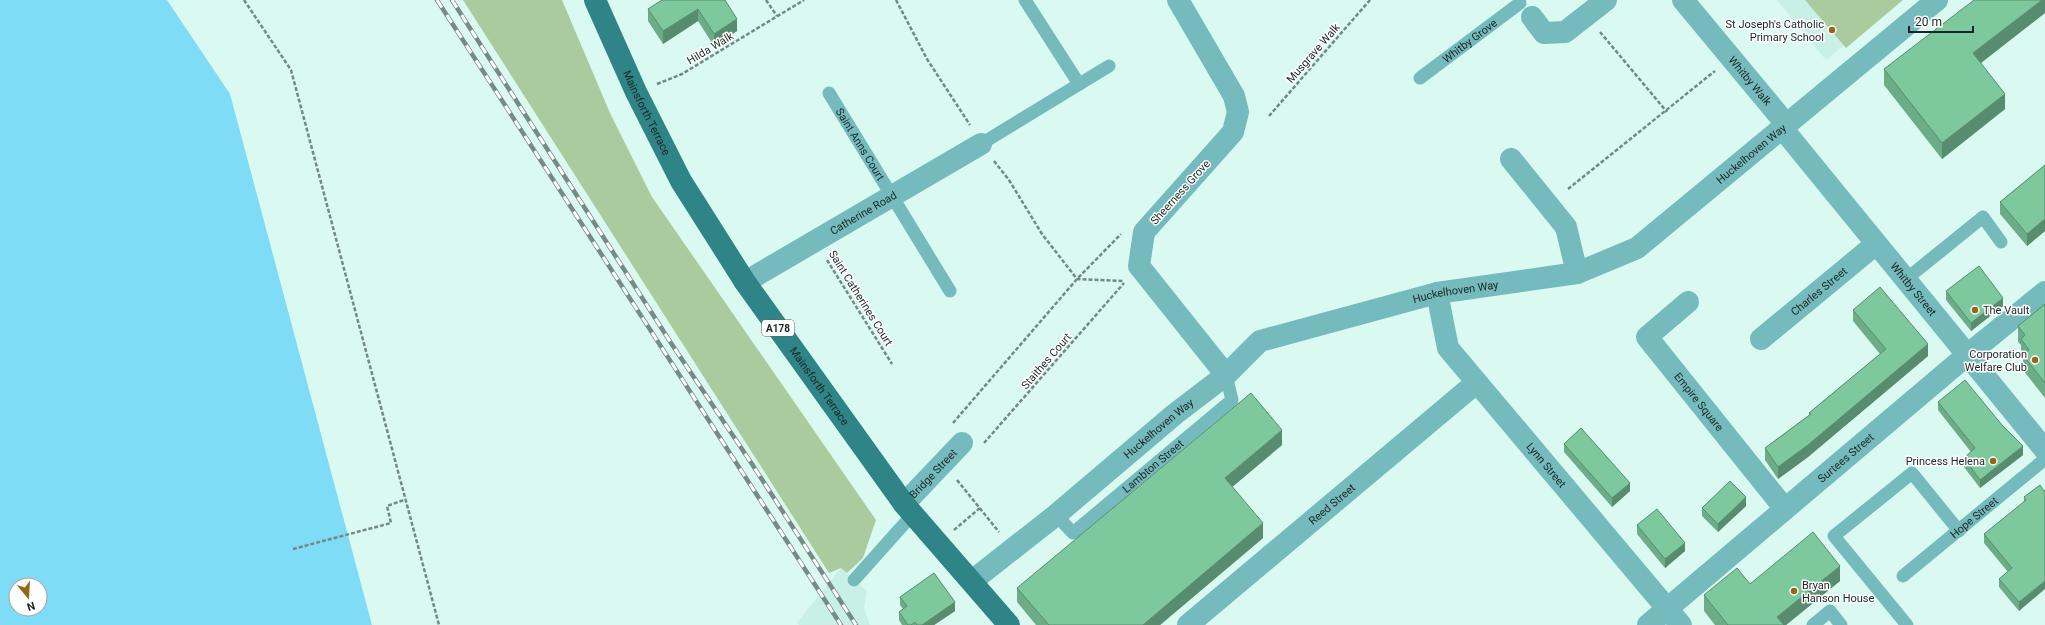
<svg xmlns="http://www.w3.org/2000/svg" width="2045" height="625" font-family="Roboto,sans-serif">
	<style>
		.built { fill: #c8f0e5 }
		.green { fill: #aacb9e }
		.water { fill: #7edcf7; fill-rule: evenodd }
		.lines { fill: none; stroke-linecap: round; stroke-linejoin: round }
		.path { stroke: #758984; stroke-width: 2.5; stroke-dasharray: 4 2; stroke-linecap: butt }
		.service { stroke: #75bbbe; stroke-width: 13 }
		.minor { stroke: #75bbbe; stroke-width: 22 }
		.tertiary { stroke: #75bbbe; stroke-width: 22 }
		.primary { stroke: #2e8486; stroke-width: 22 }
		.rail-casing { stroke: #768b86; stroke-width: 4.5 }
		.rail { stroke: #fefefe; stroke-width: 3; stroke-dasharray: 9; stroke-linecap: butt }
		.wall { fill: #6cac87 }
		.shaded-wall { fill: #588c6e }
		.building { fill: #7ec89d; stroke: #588c6e }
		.poi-dot { fill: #956816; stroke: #fefefe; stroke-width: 1.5 }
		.labels { text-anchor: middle; stroke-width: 3; stroke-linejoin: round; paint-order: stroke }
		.shield { fill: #fefefe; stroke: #5f6765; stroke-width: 1 }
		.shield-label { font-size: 10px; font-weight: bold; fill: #1b2624 }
		.poi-label { font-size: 11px; fill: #1b2624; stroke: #fefefe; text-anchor: end }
		.street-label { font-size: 11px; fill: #1b2624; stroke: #fefefe }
	</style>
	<rect width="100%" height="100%" fill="#daf9f1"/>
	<g class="built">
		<polygon points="1777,0 1898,0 1826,60"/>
		<polygon points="841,568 867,591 864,608 870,625 799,625 797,623"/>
	</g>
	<g class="green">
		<polygon points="463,0 562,0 610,113 652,197 876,520 863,558 847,573 841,568 829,573"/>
		<polygon points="1805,0 1903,0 1846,48"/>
	</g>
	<path class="water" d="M0 0H167L230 94 372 625H0ZM16 585H40V609H16Z"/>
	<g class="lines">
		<g class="path">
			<polyline points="244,0 291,70 439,625"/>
			<polyline points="766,0 777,16"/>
			<polyline points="896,0 927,59 970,125"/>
			<polyline points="1600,32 1667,112"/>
			<polyline points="657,84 682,74 804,0"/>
			<polyline points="1269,116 1370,0"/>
			<polyline points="994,161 1009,180 1042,234 1077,279 1123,281"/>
			<polyline points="1568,189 1715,71"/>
			<polyline points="827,260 892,364"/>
			<polyline points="953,423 1077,279 1121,234"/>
			<polyline points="984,443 1124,283"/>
			<polyline points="957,480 999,532"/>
			<polyline points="954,530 980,508"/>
			<polyline points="293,549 391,523 387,506 404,500"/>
		</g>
		<g class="service">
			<polyline points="1025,0 1079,84"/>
			<path id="s1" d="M1420 78 1520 3"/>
			<path id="s2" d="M829 93 950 291"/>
			<polyline points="981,144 1109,66"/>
			<polyline points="1905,280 1983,217 2001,242"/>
			<path id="s3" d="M1056 515 1073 533 1232 400 1226 375"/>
			<path id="s4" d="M1903 576 2045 459"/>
			<polyline points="854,580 913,514"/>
			<polyline points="1813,625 1830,611 1841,625"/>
			<polyline points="1907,625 1834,536 1912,473 1959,531"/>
		</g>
		<g class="minor">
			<polyline points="1178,0 1234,96 1238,112 1233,132 1144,232 1139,266 1226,375"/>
			<path id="s5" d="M1683 0 1786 124"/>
			<polyline points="1532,17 1544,33 1565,32 1606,0"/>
			<path id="s6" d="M1782 128 2045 450"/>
			<polyline points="1511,159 1566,227 1577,273"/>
			<path id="s7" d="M745 282 981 144"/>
			<path id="s8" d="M1437 293 1448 348 1681 625"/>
			<path id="s9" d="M1688 302 1647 337 1785 509"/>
			<path id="s10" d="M1761 339 1876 244"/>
			<path id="s11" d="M904 504 962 443"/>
			<path id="s12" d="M1188 625 1476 383"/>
			<path id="s13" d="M1648 625 1966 356 2045 292"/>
		</g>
		<path class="tertiary" id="s14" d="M972 581 1056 515 1175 414 1226 375 1260 341 1437 293 1577 273 1637 248 1937 0"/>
		<path class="primary" id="s15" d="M595 0 636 92 681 181 745 282 904 504 1009 625"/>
		<defs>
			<g id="rail">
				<polyline points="437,0 841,625"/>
				<polyline points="452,0 671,343 752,464 856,625"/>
			</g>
		</defs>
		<use href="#rail" class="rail-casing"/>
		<use href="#rail" class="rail"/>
	</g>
	<g class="wall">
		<polygon points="725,0 737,31 714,46 698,21 663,44 648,21 648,9"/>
		<polygon points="2045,13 1981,63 2005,109 1942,159 1884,85 1884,69"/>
		<polygon points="2045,165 2045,231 2027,246 2000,214 2000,202"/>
		<polygon points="1946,291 2003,306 1971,331 1946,300"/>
		<polygon points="2045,304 2045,398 2023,370 2023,357 2021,355 2021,345 2018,342 2018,326"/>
		<polygon points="1853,310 1928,356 1808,457 1778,479 1765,460 1765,448 1809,415 1809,413 1880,354 1853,321"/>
		<polygon points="1938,402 2023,455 1980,488 1964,467 1964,458 1971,452 1938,410"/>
		<polygon points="1564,444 1630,491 1612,507 1564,452"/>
		<polygon points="1282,445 1232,487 1263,538 1160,625 1036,625 1017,602 1017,588"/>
		<polygon points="2040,485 2019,611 1999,587 1999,579 2008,572 1984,543 1984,534 2024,502 2024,497"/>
		<polygon points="1746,506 1718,532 1702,516 1702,508"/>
		<polygon points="1637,525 1685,551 1665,568 1637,534"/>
		<polygon points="1840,581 1786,625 1715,625 1704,611 1704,595 1750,584"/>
		<polygon points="900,597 955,611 934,625 902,625 899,620 899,612 903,609 900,605"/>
	</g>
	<g class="shaded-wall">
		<polygon points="2042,0 2045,0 2045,13 1973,69 1973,53"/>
		<polygon points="698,9 698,21 663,44 663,31"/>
		<polygon points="737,19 737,31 714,46 714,34"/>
		<polygon points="2005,94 2005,109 1942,159 1942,143"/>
		<polygon points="2045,219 2045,231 2027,246 2027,234"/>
		<polygon points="2003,298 2003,306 1971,331 1971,323"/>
		<polygon points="1928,344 1928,356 1808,457 1778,479 1778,467"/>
		<polygon points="1282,430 1282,445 1225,493 1225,478"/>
		<polygon points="2023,446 2023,455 1980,488 1980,480"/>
		<polygon points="1630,483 1630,491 1612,507 1612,498"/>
		<polygon points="1746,497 1746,506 1718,532 1718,524"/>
		<polygon points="1263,523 1263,538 1160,625 1143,625"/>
		<polygon points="1685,543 1685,551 1665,568 1665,559"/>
		<polygon points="1840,566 1840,581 1786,625 1777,625 1777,617"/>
		<polygon points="2045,581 2045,589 2019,611 2019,602"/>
		<polygon points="955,602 955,611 934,625 922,625"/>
	</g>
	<g class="building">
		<polygon points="662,0 725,0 737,19 714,34 698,9 663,31 648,9"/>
		<polygon points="1974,0 2042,0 1973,53 2005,94 1942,143 1884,69"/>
		<polygon points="2045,165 2045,219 2027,234 2000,202"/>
		<polygon points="1979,266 2003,298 1971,323 1946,291"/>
		<polygon points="1880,287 1928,344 1808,445 1778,467 1765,448 1811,414 1809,413 1886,349 1853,310"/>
		<polygon points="2045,304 2045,383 2023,355 2029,350 2021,339 2025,335 2018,326"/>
		<polygon points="1965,380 2002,425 2023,446 1980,480 1964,458 1975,448 1938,402"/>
		<polygon points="1251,393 1282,430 1225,478 1263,523 1143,625 1049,625 1017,588"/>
		<polygon points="1581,428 1630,483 1612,498 1564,444"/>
		<polygon points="1730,481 1746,497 1718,524 1702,508"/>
		<polygon points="2040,485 2044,491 2045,490 2045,581 2019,602 1999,579 2012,568 1984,534 2026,500 2024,497"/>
		<polygon points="1657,509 1685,543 1665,559 1637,525"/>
		<polygon points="1813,532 1840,566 1777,617 1784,625 1728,625 1704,595 1737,568 1750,584"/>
		<polygon points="934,573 955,602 922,625 917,625 915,622 911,625 908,625 899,612 907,606 900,597"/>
	</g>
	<g class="poi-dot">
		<circle cx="1832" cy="30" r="4"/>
		<circle cx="1975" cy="310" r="4"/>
		<circle cx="2035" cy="360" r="4"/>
		<circle cx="1993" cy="461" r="4"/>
		<circle cx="1794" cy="591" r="4"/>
	</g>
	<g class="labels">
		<rect class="shield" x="762" y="320" width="32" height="16" rx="3"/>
		<g class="shield-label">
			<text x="778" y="332">A178</text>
		</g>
		<g class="poi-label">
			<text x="1824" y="28">St Joseph's Catholic<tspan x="1824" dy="13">Primary School</tspan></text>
			<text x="1983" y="314" text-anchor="start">The Vault</text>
			<text x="2027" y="358">Corporation<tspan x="2027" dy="13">Welfare Club</tspan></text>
			<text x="1985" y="465">Princess Helena</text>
			<text x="1802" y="589" text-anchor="start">Bryan<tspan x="1802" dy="13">Hanson House</tspan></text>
		</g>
		<g class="street-label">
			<text dy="4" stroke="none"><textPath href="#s1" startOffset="62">Whitby Grove</textPath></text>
			<text transform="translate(710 48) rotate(-31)" y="4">Hilda Walk</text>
			<text transform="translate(1313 53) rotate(-49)" y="4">Musgrave Walk</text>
			<text dy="4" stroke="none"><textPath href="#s5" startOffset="105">Whitby Walk</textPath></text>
			<text dy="4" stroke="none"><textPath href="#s15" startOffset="124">Mainsforth Terrace</textPath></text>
			<text dy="4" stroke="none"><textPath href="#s2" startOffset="60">Saint Anns Court</textPath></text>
			<text dy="4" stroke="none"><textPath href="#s14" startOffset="913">Huckelhoven Way</textPath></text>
			<text transform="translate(1180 192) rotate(-48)" y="4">Sheerness Grove</text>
			<text dy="4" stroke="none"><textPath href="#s7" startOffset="137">Catherine Road</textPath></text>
			<text dy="4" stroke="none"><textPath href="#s6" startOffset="208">Whitby Street</textPath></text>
			<text dy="4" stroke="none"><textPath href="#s14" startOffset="577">Huckelhoven Way</textPath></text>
			<text dy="4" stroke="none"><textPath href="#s10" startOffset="75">Charles Street</textPath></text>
			<text transform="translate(861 298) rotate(58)" y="4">Saint Catherines Court</text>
			<text transform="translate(1046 361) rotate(-49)" y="4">Staithes Court</text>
			<text dy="4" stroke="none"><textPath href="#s15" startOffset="448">Mainsforth Terrace</textPath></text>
			<text dy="4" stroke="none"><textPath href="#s9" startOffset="137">Empire Square</textPath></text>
			<text dy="4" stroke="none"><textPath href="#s14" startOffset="241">Huckelhoven Way</textPath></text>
			<text dy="4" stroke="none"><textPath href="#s13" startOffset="259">Surtees Street</textPath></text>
			<text dy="4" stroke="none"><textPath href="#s3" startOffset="129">Lambton Street</textPath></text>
			<text dy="4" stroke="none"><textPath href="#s8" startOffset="209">Lynn Street</textPath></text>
			<text dy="4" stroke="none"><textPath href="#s11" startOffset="42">Bridge Street</textPath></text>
			<text dy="4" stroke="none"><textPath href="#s12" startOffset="188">Reed Street</textPath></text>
			<text dy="4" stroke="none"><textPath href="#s4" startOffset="92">Hope Street</textPath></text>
		</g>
	</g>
	<g transform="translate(28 597) rotate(162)"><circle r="19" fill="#fefefe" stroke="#a3a8a7"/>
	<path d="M0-3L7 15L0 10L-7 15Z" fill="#956816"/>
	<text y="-6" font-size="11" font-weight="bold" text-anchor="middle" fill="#1b2624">N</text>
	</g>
	<path d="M1909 26v6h64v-6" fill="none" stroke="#1b2624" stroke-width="2"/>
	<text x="1915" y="26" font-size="12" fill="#1b2624" stroke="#fefefe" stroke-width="3" paint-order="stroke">20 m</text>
</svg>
